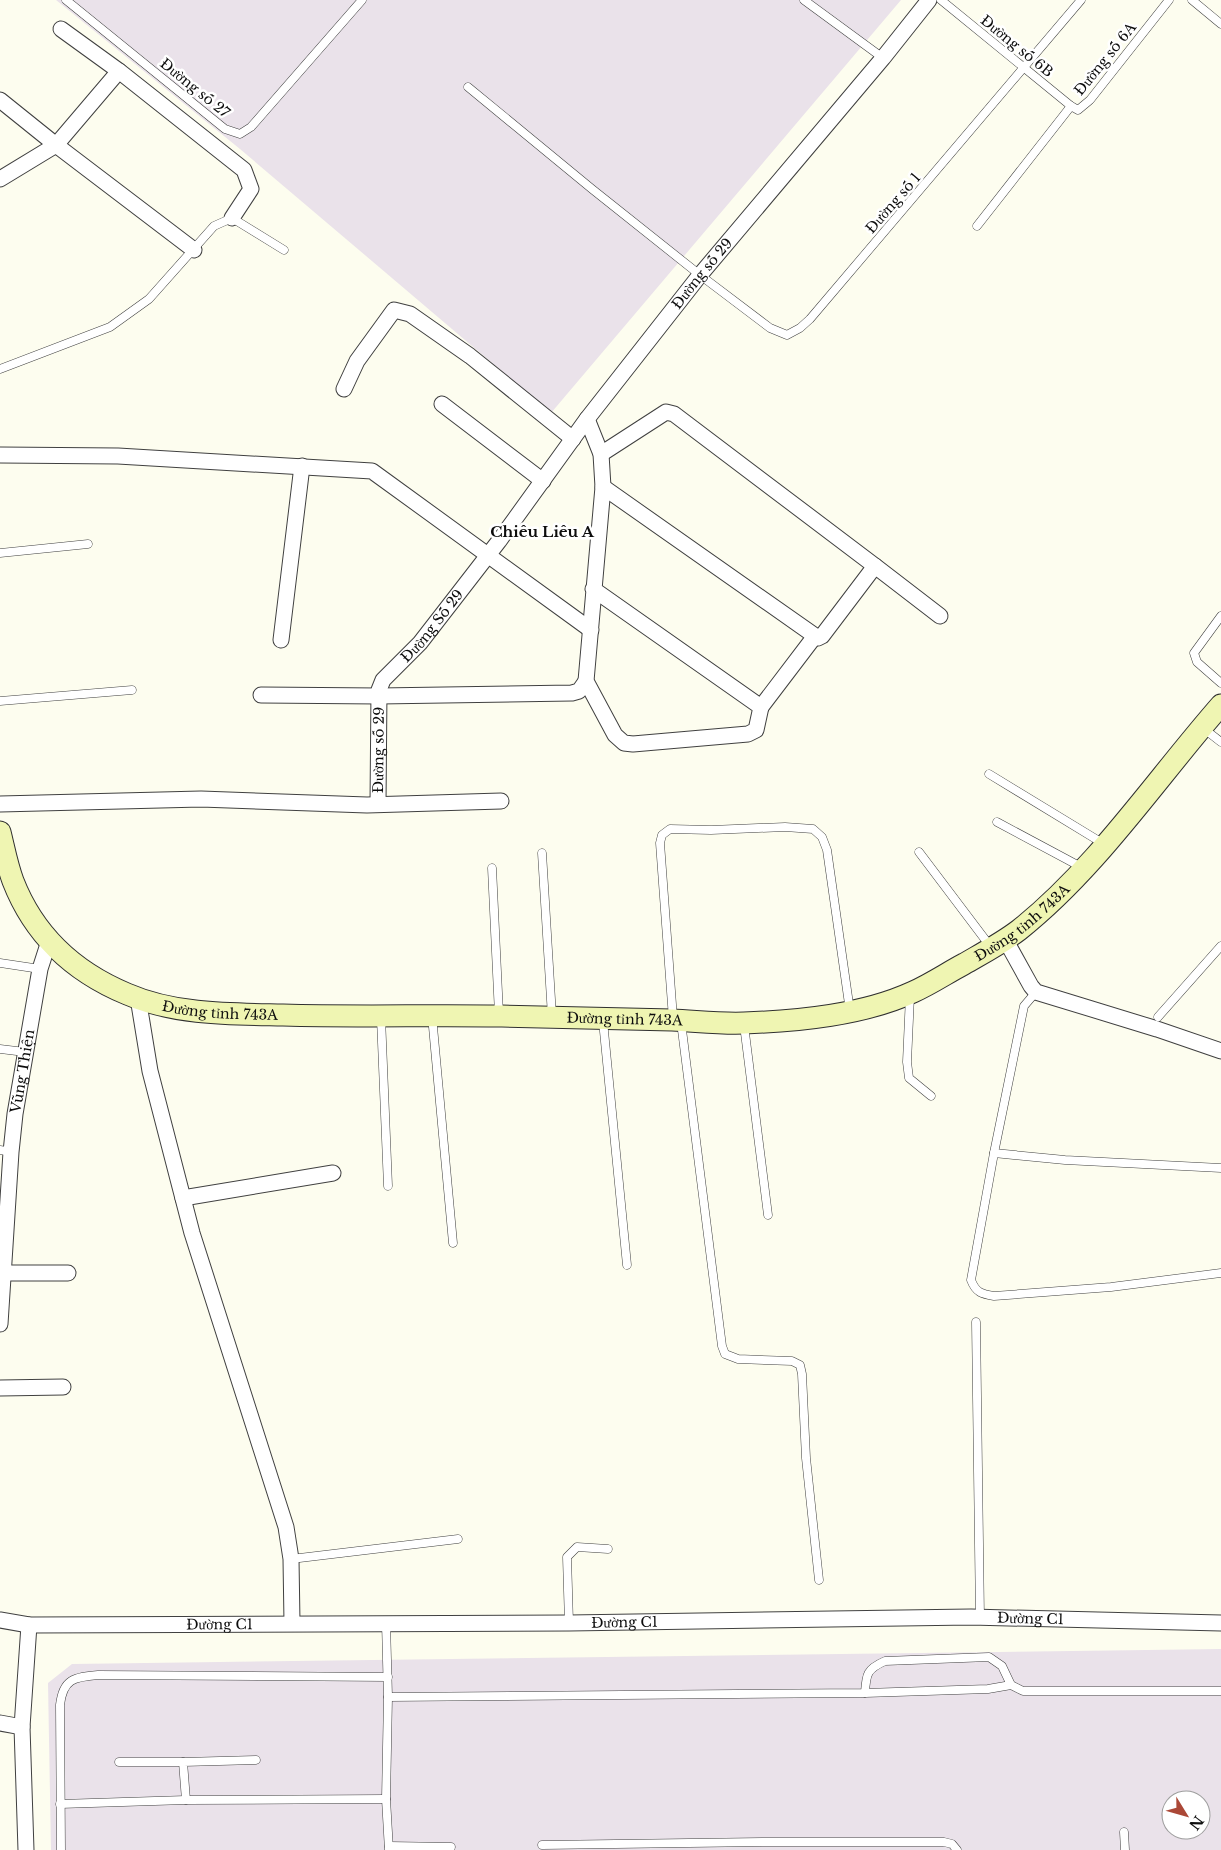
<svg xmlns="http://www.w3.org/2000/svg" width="1221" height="1850" font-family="'Libre Baskerville',serif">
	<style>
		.industrial { fill: #eae2ea; fill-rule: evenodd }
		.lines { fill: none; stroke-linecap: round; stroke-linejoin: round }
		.service-casing { stroke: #404040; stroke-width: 9 }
		.minor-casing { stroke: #404040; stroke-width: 17 }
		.secondary-casing { stroke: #2f2f2f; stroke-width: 23 }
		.service { stroke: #fff; stroke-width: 8 }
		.minor { stroke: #fff; stroke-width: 15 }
		.secondary { stroke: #eff5b2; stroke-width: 21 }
		.labels { text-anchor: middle; stroke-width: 5; stroke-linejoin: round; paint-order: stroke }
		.street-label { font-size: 14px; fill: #0d0d0d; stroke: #fff }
		.neighbourhood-label { font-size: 15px; font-weight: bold; fill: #0d0d0d; stroke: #fff }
	</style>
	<rect width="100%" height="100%" fill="#fdfdef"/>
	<g class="industrial">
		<polygon points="56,0 901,0 551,413 240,149"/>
		<path d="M1221 1649V1850H51L48 1683 72 1664ZM1171 1800H1201V1830H1171Z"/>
	</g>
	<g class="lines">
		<defs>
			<g id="service">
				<polyline points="66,0 225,129 240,134 251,127 362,0"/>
				<polyline points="804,0 883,58"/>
				<polyline points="941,0 1071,106 1078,110 1090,100 1169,0"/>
				<polyline points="1192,0 1221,24"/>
				<polyline points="468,87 592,189 700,275 770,328 787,335 800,328 810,319 1081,0"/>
				<polyline points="977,226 1071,106"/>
				<polyline points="0,369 110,327 149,299 214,226 232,218 284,250"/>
				<polyline points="0,553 88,544"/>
				<polyline points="1221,616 1194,653 1197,662 1221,683"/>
				<polyline points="0,701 132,690"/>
				<polyline points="1203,728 1221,742"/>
				<polyline points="989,774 1104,844"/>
				<polyline points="997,822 1083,868"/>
				<polyline points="919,852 990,946"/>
				<polyline points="542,853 552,1016"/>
				<polyline points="492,868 499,1014"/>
				<polyline points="0,963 40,969"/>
				<path d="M1036 992 1024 1006 994 1153 971 1280C976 1293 982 1294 994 1296L1111 1287 1221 1273"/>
				<polyline points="910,996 907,1062 909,1078 931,1096"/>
				<polyline points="432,1016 453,1243"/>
				<polyline points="1158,1017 1221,946"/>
				<polyline points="381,1018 388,1186"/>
				<polyline points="673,1018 660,843 662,835 670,829 711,830 785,827 813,829 822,837 827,850 850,1011"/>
				<polyline points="603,1021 627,1265"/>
				<polyline points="681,1022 722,1346 725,1354 738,1359 792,1361 800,1365 802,1374 806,1458 819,1580"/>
				<polyline points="744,1025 768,1215"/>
				<polyline points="0,1049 25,1052"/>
				<polyline points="0,1150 11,1152"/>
				<polyline points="994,1153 1065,1160 1221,1168"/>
				<polyline points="976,1322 980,1618"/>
				<polyline points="291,1559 458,1539"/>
				<polyline points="386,1623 388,1697 865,1693 988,1689 1011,1685"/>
				<polyline points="569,1623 567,1557 577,1547 608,1549"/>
				<path d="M865 1693C866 1674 867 1669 885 1661L989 1657 1002 1666 1011 1685 1023 1691H1221"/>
				<polyline points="388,1697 386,1799 389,1850"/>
				<polyline points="119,1762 183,1762"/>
				<polyline points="186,1800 183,1762 256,1760"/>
				<polyline points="60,1804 186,1800 386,1799"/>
				<polyline points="1124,1832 1125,1850"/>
				<polyline points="542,1845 762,1842 944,1842 952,1844 957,1850"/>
				<polyline points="389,1846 451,1847"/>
				<path d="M61 1850 60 1705C63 1679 74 1677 98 1675L388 1677"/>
			</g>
			<g id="minor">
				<polyline points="61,29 119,71"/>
				<polyline points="0,100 56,145 119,71 244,170 251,189 232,218"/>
				<polyline points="0,179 56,145 194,250"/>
				<polyline points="344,389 357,361 394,310 410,314 470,356 573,439"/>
				<polyline points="442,404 543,481"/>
				<polyline points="587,419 601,454 603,487 586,681 615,735 624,743 633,744 748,734 756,730 761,707 593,589"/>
				<polyline points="601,454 666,412 674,414 875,566 822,636 818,638 603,487"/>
				<polyline points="0,455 118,456 372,471 591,630"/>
				<polyline points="875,566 940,616"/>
				<polyline points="281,640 302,466"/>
				<polyline points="261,695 379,696 572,693 579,691 586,681"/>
				<polyline points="761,707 815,636"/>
				<polyline points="0,804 201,799 367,805 501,801"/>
				<path id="s1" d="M378 804 379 690 383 680 420 643 458 594 499 541 587 419 700 275 883 58 929 0"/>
				<polyline points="1005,939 1031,986 1036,992 1157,1029 1221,1051"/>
				<polyline points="138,998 150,1071 192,1233 286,1527 291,1559 292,1623"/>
				<polyline points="183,1198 333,1173"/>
				<polyline points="3,1273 68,1273"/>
				<path id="s2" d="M0 1324 11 1152 15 1114 40 969 49 941"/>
				<polyline points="0,1388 63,1387"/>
				<path id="s3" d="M0 1620 29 1625 569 1623 971 1617 1221 1623"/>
				<polyline points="0,1723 22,1727"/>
				<polyline points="26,1850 22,1727 29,1625"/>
			</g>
			<g id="secondary">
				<path id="s4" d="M0 832C4 848 7 865 13 881 34 935 74 972 127 994 175 1015 232 1014 283 1015 355 1017 427 1015 499 1016 557 1017 615 1019 672 1020 696 1021 720 1024 744 1023 799 1021 863 1015 913 992 931 984 947 973 964 964 983 953 1002 943 1019 930 1097 868 1156 779 1221 705"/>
			</g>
		</defs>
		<use href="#service" class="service-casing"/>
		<use href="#minor" class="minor-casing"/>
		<use href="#secondary" class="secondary-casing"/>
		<use href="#service" class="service"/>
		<use href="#minor" class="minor"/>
		<use href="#secondary" class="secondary"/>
	</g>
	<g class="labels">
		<g class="street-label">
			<text transform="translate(1017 46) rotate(39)" y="5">Đường số 6B</text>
			<text transform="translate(1105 59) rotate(-51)" y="5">Đường số 6A</text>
			<text transform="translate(195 88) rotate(39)" y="5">Đường số 27</text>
			<text transform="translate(893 203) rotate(-49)" y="5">Đường số 1</text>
			<text dy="5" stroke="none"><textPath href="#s1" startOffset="642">Đường số 29</textPath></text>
			<text dy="5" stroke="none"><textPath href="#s1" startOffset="198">Đường Số 29</textPath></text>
			<text dy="5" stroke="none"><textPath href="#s1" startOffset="54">Đường số 29</textPath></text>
			<text dy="5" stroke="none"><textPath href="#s4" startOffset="1138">Đường tỉnh 743A</textPath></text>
			<text dy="5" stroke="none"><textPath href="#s4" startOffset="311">Đường tỉnh 743A</textPath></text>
			<text dy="5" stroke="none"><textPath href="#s4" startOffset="716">Đường tỉnh 743A</textPath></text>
			<text dy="5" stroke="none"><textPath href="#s2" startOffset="254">Vũng Thiện</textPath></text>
			<text dy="5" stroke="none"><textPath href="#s3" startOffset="1031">Đường C1</textPath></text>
			<text dy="5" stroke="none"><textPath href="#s3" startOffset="625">Đường C1</textPath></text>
			<text dy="5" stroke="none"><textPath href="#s3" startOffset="220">Đường C1</textPath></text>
		</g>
		<g class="neighbourhood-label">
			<text x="542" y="537">Chiêu Liêu A</text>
		</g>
	</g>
	<g transform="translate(1186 1815) rotate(127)"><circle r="24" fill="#ffffff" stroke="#9e9e9e"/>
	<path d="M0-4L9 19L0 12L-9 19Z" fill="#ab4837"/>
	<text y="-8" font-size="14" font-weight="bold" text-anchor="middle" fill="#0d0d0d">N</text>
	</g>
</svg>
